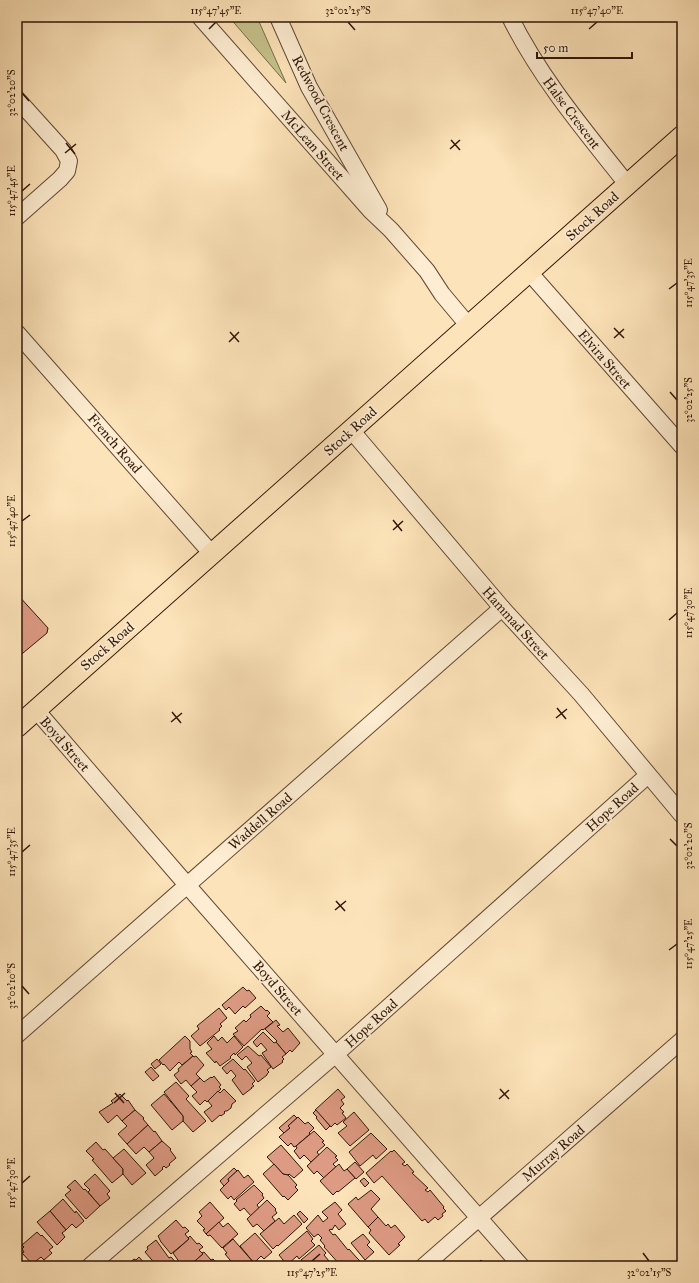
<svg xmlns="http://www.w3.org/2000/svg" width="699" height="1283" font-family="'IM FELL Great Primer',serif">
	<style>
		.green { fill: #c5c28b; stroke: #7a6c49 }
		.building { fill: #de9b84; stroke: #2f1607 }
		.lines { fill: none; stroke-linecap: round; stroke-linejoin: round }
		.minor-casing { stroke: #624934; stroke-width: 18 }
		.major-casing { stroke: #2f1607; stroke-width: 22 }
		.minor { stroke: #feedd2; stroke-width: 16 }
		.major { stroke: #fde3b9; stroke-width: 20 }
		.ticks { fill: none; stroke: #2f1607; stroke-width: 1.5 }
		.labels { text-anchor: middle; stroke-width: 3.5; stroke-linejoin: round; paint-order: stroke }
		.street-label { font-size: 14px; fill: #2f1607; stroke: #feedd2 }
		.neatline { fill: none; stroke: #2f1607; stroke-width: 1.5 }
		.ticks-label { font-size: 10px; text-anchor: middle; fill: #2f1607 }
	</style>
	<rect width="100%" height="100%" fill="#fde3b9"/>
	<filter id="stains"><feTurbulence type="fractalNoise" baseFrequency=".005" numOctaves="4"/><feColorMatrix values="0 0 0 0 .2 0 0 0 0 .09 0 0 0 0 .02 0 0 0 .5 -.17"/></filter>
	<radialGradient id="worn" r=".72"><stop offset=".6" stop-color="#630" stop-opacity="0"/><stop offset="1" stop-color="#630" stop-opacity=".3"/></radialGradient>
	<polygon class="green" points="229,17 257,17 286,83"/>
	<g class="building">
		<polygon points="17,594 48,628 47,633 17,658"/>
		<polygon points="243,987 247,991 249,990 256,998 245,1008 243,1006 235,1014 229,1007 226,1010 222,1005"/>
		<polygon points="261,1006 266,1011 267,1010 270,1013 267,1016 273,1022 263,1030 262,1029 244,1046 233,1034 238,1031 235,1028 244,1020 246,1022 251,1017 250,1015"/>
		<polygon points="219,1008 227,1018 220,1024 222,1026 219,1029 220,1030 200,1046 191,1036 199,1029 197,1026"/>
		<polygon points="276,1020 280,1025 277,1026 283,1032 288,1028 300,1043 292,1052 290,1050 286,1054 276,1042 277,1041 265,1029"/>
		<polygon points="263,1032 274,1043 276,1042 286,1054 282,1057 284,1059 282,1061 283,1062 273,1069 262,1053 267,1050 261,1043 257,1047 253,1042"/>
		<polygon points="185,1036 190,1041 190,1049 192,1052 190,1053 193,1056 182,1065 179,1062 170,1071 164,1064 163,1065 159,1060"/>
		<polygon points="214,1036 218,1041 222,1037 227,1043 234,1036 243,1047 235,1055 234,1053 230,1057 231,1058 220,1066 216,1061 215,1063 206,1053 212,1049 207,1043"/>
		<polygon points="248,1046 259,1056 261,1055 271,1067 267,1070 269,1072 267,1074 267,1075 258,1082 247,1067 252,1063 246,1056 242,1060 237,1055"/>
		<polygon points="193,1056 194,1057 196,1056 204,1065 196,1074 200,1078 191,1086 186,1080 181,1084 174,1075 179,1071 178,1069"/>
		<polygon points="157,1059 161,1064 155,1069 151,1064"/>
		<polygon points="233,1059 244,1070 245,1069 255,1081 252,1084 254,1086 251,1088 252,1088 243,1095 232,1080 236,1076 231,1070 227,1074 222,1068"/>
		<polygon points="151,1067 159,1076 153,1081 145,1072"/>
		<polygon points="214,1076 221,1085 219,1087 221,1089 207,1102 205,1100 200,1105 192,1096 197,1092 191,1086 200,1078 204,1082 211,1077 212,1078"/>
		<polygon points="176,1082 189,1096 186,1099 206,1121 193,1132 183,1121 183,1116 164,1092"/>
		<polygon points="224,1089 236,1101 232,1104 231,1108 227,1111 225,1111 224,1112 225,1113 221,1116 220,1115 212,1122 204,1112 212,1106 208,1101 218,1091 220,1093"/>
		<polygon points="338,1089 345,1097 341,1100 344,1104 340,1108 344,1112 342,1113 346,1118 337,1125 335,1123 331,1127 315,1110"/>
		<polygon points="120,1094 127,1101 128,1100 135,1110 122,1121 117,1115 108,1123 99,1112 113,1103 111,1101"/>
		<polygon points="164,1094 183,1116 183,1121 172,1130 151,1105"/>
		<polygon points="135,1110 144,1118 143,1119 148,1125 127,1144 118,1134 127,1126 122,1121"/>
		<polygon points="316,1110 330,1126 326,1130 316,1118 317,1117 313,1113"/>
		<polygon points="354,1112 369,1130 350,1146 338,1133 347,1126 343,1122"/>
		<polygon points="294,1115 297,1118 288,1126 290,1128 284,1133 279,1128"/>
		<polygon points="298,1117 305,1124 308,1122 314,1128 309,1133 310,1134 296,1146 294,1147 291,1143 288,1146 279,1137 290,1128 288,1126"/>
		<polygon points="148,1125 154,1132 155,1131 162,1141 149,1152 144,1147 136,1154 127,1144"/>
		<polygon points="314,1131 324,1141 322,1142 325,1145 317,1152 319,1155 311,1162 304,1155 300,1159 294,1151 297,1148 296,1146"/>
		<polygon points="371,1133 387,1149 376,1159 373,1155 360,1166 349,1152"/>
		<polygon points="162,1141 171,1149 170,1150 176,1158 169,1164 170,1165 166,1168 164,1166 162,1168 163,1169 155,1176 146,1165 154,1158 149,1152"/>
		<polygon points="96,1142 103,1150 105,1149 123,1169 123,1174 112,1183 92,1160 94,1159 86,1151"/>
		<polygon points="281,1145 303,1170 294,1178 289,1174 288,1175 283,1174 267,1157"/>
		<polygon points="327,1147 337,1156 335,1157 338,1160 333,1164 336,1167 324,1178 317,1171 314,1174 307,1166"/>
		<polygon points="124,1149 146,1173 132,1185 123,1174 123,1169 113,1158"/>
		<polygon points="394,1150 405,1162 402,1164 405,1166 407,1164 414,1172 412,1173 428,1188 425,1190 428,1192 430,1190 444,1207 443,1208 446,1211 442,1214 443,1216 438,1220 435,1217 428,1223 425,1219 422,1221 382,1176 374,1183 366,1173 391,1151 392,1152"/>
		<polygon points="355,1162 364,1172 356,1179 347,1169"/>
		<polygon points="274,1164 283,1174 288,1175 297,1185 295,1187 298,1190 288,1200 284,1196 283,1197 263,1174"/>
		<polygon points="339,1164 344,1171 347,1169 355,1178 338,1192 337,1191 333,1195 320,1181"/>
		<polygon points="234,1168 237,1171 228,1179 229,1181 224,1186 220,1181"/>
		<polygon points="238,1170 244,1178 248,1175 254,1182 234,1200 231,1196 228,1199 220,1190 229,1181 228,1179"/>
		<polygon points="95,1174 110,1191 107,1194 110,1198 100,1206 88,1192 90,1190 84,1184"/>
		<polygon points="364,1178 369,1183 365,1187 360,1181"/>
		<polygon points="75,1180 84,1190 85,1189 100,1206 86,1219 65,1195 71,1190 67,1187"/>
		<polygon points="254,1185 263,1194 262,1195 264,1198 257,1205 259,1208 251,1216 244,1208 240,1211 234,1204 237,1201 236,1200"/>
		<polygon points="371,1190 380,1199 371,1209 378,1217 368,1227 348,1204 356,1197 358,1200"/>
		<polygon points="63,1199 75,1213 76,1211 84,1221 76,1228 72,1224 66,1230 50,1211"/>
		<polygon points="267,1200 276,1209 275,1210 277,1213 272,1217 275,1221 264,1231 257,1224 253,1227 247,1219"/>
		<polygon points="210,1202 224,1218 206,1234 203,1230 205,1229 197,1221 202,1216 199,1212"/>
		<polygon points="335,1202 342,1210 338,1214 346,1224 339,1230 335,1225 332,1230 331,1229 329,1230 333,1235 335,1234 348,1250 349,1249 357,1258 360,1261 355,1266 344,1266 343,1265 341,1266 324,1247 325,1246 320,1240 322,1238 318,1234 314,1237 306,1228 318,1215 323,1222 328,1218 322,1212"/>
		<polygon points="50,1211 66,1230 62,1233 65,1237 57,1245 37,1222"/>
		<polygon points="300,1211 308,1219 304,1223 297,1214"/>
		<polygon points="294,1215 302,1224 278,1246 277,1245 273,1249 260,1234 279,1218 284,1224"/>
		<polygon points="378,1217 386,1226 388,1224 391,1228 395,1225 405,1237 398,1244 400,1245 389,1255 369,1233 371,1230 368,1227"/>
		<polygon points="176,1220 183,1228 185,1227 189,1231 185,1234 189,1239 171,1254 161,1242 158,1236"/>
		<polygon points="219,1222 223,1227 228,1223 238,1234 222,1248 210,1235 208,1236 206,1234"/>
		<polygon points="307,1231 313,1239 311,1241 315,1245 299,1259 297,1256 287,1265 279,1255"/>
		<polygon points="37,1232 41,1236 42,1235 53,1247 49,1250 52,1253 44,1260 41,1257 32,1264 22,1253 24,1252 22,1249 24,1247 22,1245"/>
		<polygon points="255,1233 272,1252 264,1259 261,1256 254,1263 240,1246"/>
		<polygon points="363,1234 370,1242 367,1245 374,1252 365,1260 351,1243"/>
		<polygon points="190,1236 197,1244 199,1243 203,1247 199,1250 203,1254 189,1266 182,1266 173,1253 189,1239 188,1238"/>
		<polygon points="233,1239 254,1263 251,1266 243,1266 242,1265 240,1266 235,1266 225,1254 227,1253 223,1248"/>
		<polygon points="156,1240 169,1258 171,1257 179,1266 157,1266 145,1252 148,1249 147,1247"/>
		<polygon points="319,1245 326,1253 324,1255 329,1261 322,1266 306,1266 301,1260"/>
		<polygon points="204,1252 211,1260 213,1259 217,1263 213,1266 189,1266 203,1254 202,1253"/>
		<polygon points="139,1257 147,1266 126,1266 134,1259 136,1260"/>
		<polygon points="481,1260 485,1265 486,1263 488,1266 474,1266"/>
		<polygon points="329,1261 333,1266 335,1264 337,1266 322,1266"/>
	</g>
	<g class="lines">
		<defs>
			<g id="minor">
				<polyline points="200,17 371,211 391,230 427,271 442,294 468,325"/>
				<polyline points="278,17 309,87 379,210"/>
				<path d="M510 17C540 78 585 131 627 184"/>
				<polyline points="17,99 63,150 69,161 67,171 60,179 17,217"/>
				<polyline points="529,272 682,446"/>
				<polyline points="17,333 212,554"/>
				<polyline points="351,430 502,608 581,694 682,815"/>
				<polyline points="36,710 187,885 521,1266"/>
				<polyline points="17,1035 502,608"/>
				<polyline points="90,1266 336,1054 648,775"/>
				<polyline points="424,1266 682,1040"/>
			</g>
			<polyline id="major" points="17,727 682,136"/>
		</defs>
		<use href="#minor" class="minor-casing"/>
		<use href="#major" class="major-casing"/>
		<use href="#minor" class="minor"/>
		<use href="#major" class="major"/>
	</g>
	<path class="ticks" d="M348 22 355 30M209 29 216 22M589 29 597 22M22 93 29 101M451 140 460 150M66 143 75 154M450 149 460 140M65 153 76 144M22 191 30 184M669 289 677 283M614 328 624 338M230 332 239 342M614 338 624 329M229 342 239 332M670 392 677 400M393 520 402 531M22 521 30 515M393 530 403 521M669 620 677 613M557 708 566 719M172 712 181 723M556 718 567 709M171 722 182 713M670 839 677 846M22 852 30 845M336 901 345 911M335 910 346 901M669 950 677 944M22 986 29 994M500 1089 509 1099M115 1093 124 1103M499 1099 509 1090M114 1103 125 1093M22 1183 30 1176M643 1253 649 1261M312 1261 320 1254"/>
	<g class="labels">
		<g class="street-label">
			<text transform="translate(321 103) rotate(62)" y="5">Redwood Crescent</text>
			<text transform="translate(572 113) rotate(53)" y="5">Halse Crescent</text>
			<text transform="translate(313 145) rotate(49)" y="5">McLean Street</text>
			<text transform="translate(592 216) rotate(-42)" y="5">Stock Road</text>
			<text transform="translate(605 359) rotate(49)" y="5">Elvira Street</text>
			<text transform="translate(350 431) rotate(-42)" y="5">Stock Road</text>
			<text transform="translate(115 443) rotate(49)" y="5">French Road</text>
			<text transform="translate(516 623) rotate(48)" y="5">Hammad Street</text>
			<text transform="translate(107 646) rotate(-41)" y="5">Stock Road</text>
			<text transform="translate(65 744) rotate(49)" y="5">Boyd Street</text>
			<text transform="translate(612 807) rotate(-42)" y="5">Hope Road</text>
			<text transform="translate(260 821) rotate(-41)" y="5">Waddell Road</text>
			<text transform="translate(278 988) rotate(49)" y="5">Boyd Street</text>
			<text transform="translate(371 1023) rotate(-42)" y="5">Hope Road</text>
			<text transform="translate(553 1153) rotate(-41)" y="5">Murray Road</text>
		</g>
	</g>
	<rect width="699" height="1283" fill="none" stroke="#fde3b9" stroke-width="44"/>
	<path d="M537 52v6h95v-6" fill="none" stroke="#2f1607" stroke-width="2"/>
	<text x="543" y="52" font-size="12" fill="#2f1607" stroke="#feedd2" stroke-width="3" paint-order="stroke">50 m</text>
	<rect x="22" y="22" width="655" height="1239" class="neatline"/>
	<g class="ticks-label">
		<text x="216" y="14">115°47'45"E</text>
		<text x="348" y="14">32°02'25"S</text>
		<text x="597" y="14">115°47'40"E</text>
		<text transform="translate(11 93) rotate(-90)" y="4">32°02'20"S</text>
		<text transform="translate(11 191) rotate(-90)" y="4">115°47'45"E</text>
		<text transform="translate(688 283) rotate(-90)" y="4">115°47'35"E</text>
		<text transform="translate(688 400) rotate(-90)" y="4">32°02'25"S</text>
		<text transform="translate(11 521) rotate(-90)" y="4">115°47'40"E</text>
		<text transform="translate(688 613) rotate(-90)" y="4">115°47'30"E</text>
		<text transform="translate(688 846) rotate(-90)" y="4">32°02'20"S</text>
		<text transform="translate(11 852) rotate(-90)" y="4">115°47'35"E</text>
		<text transform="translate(688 944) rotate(-90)" y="4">115°47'25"E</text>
		<text transform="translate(11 986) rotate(-90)" y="4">32°02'10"S</text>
		<text transform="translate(11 1183) rotate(-90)" y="4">115°47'30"E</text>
		<text x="312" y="1276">115°47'25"E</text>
		<text x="649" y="1276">32°02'15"S</text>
	</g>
	<rect width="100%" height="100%" filter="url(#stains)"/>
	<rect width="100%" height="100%" fill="url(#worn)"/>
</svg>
